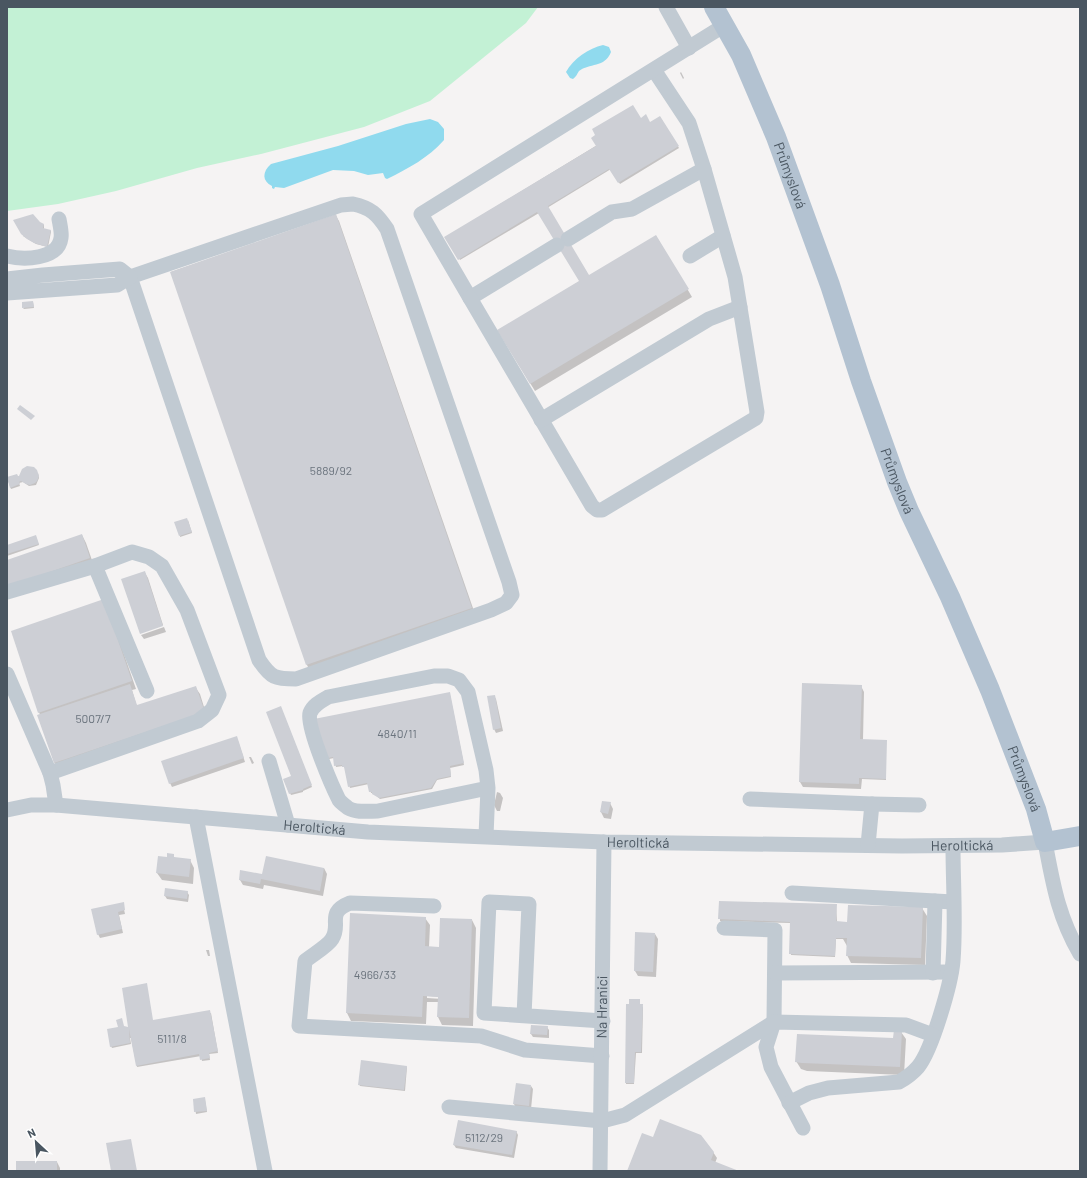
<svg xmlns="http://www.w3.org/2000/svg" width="1087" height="1178" font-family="Barlow,sans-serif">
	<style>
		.green { fill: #c3f1d5 }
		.water { fill: #90daee }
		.shadow { fill: #0003; fill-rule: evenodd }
		.building { fill: #cdcfd5 }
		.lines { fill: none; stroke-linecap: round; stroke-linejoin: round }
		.minor { stroke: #c1cad2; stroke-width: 15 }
		.major { stroke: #b3c2d1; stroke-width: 20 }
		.labels { text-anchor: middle; stroke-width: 4; stroke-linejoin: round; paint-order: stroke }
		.number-label { font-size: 12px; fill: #6b747e }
		.street-label { font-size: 14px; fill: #4a5661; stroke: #fff }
	</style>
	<rect width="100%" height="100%" fill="#f5f3f3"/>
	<polygon class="green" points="7,7 538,7 526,23 430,101 364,127 261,154 197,168 116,191 58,204 7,211"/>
	<g class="water">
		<path d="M603 45 609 47 611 52C605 68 589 63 579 71 577 74 576 77 573 79L570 78 566 72C573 59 589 48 603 45Z"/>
		<path d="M430 119 438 122 444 129V140C428 158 409 168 387 179L385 178 383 173 368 175 354 171 333 170 284 188 275 187 274 189 272 188V186C262 181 262 172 271 164L338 146 406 124Z"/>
	</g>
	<g class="shadow">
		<polygon points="681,72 684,78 683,79 680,73"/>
		<polygon points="660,117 679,148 620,184 611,169 547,208 589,276 656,236 692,297 535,391 498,331 580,281 539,213 460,260 446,237 640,119 650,123"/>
		<polygon points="336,216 339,221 475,614 310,671 307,665 171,272"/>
		<polygon points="40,223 44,225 44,229 51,231 51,232 48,247 36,244 23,236"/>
		<polygon points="33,302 34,308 24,309 23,308"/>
		<polygon points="38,473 39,478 36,485 29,486 23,482 19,483 20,486 11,489 7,478 16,475 17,478"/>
		<polygon points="188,520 192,533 180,537 180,536"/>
		<polygon points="82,535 86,543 94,566 7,596 7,561"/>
		<polygon points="36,538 39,545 7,556 7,546"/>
		<polygon points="145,573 148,578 163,625 140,633"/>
		<polygon points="108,608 136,689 132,690 137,707 195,687 200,694 208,720 55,764 38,715 40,715 39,712"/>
		<polygon points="164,627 166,632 144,639 141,635"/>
		<polygon points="861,686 864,692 863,740 886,741 886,780 862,779 861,789 803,787 800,782"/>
		<polygon points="450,695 464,765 450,768 451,777 437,780 432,789 380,799 373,793 371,793 369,784 350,788 345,768 343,766 336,767 334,758 324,760"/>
		<polygon points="494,696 496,699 503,731 496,733 494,729"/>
		<polygon points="281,708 312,787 303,791 303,792 291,795 284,780 292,777"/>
		<polygon points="238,741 245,762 172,787 170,783"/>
		<polygon points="249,757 251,757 254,763 252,764"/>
		<polygon points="497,792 500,793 503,798 500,811 497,811 494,805"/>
		<polygon points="610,803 613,809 611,819 604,818 601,812"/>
		<polygon points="173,855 175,859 190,860 194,868 193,884 162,880 157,873 168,858"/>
		<polygon points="324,868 327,874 323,896 264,885 263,889 243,885 240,880 263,875"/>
		<polygon points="187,892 189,895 188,902 167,899 165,896"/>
		<polygon points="720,902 836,905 837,922 848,923 922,908 927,916 925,965 851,963 847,955 847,946 843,939 836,939 835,957 791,955 791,923 720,921"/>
		<polygon points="123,905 125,914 119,915 123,933 100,938 98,934"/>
		<path d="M425 918 430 925 429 947 440 948 472 920 476 928 473 1026 442 1025 438 1017V1002H427L426 1024 351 1021 347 1013ZM427 996 443 997 442 999 427 998Z"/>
		<polygon points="655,934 658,939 656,977 638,976 635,971"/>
		<polygon points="206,950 209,950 210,956 208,956"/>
		<polygon points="640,1000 640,1005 643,1007 642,1053 636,1053 634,1084 626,1084 626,1083"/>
		<polygon points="211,1013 218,1053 209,1054 210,1060 202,1061 201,1056 137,1067 131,1038 130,1038 131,1044 112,1048 111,1046 124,1027 130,1028 153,1021"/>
		<polygon points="547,1027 549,1030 549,1038 533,1037 531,1034"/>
		<polygon points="901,1032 906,1039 904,1075 807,1071 801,1069 796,1061 894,1039"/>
		<polygon points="407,1067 405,1091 360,1086 359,1084"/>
		<polygon points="531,1086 533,1089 531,1109 516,1108 514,1104"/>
		<polygon points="194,1100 205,1100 207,1112 196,1114"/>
		<polygon points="516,1131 518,1135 514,1158 456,1148 454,1145"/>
		<polygon points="713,1152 717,1158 715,1163 736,1171 628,1171"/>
		<polygon points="57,1162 60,1168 60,1171 17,1171"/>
	</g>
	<g class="building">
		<polygon points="633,105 641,118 646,114 650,122 660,116 679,146 618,183 609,169 548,206 589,275 656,235 689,289 530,384 497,330 579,281 537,212 458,260 444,237 596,146 591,138 595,135 592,129"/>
		<polygon points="33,214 40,222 44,224 43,228 51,230 47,247 34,243 27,239 21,234 13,220"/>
		<polygon points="336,214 472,608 306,665 170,272"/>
		<polygon points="33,301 34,307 22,308 22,302"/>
		<polygon points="20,405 35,416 31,420 17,409"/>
		<polygon points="27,466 34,467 37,470 39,476 37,481 35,483 30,485 26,484 21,481 19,482 20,484 10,488 7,477 17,474 18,476 19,476 22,469"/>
		<polygon points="187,518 192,532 179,536 174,522"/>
		<polygon points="82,534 90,558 7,587 7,560"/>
		<polygon points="36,535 39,544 7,554 7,545"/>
		<polygon points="145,571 163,626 140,634 121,579"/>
		<polygon points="104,599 132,681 38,713 11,631"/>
		<polygon points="802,683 862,685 860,739 887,740 886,779 859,778 859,784 799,782"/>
		<polygon points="130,684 137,705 196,686 205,712 54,763 37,715"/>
		<polygon points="450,692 464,763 450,766 451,776 437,779 431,788 379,798 372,794 372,792 369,792 367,783 348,787 344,767 342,767 342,765 334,766 333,757 322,759 314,719"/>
		<polygon points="495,695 501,728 493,730 487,696"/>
		<polygon points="281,706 312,785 303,789 303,790 289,794 283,779 291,776 266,712"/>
		<polygon points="237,736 244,758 169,784 161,761"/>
		<polygon points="602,801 611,802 608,814 600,812"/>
		<polygon points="167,853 174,854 174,857 191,859 189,877 156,873 158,856 167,857"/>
		<polygon points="266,856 324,868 320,891 261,879 260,884 239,880 240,870 262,874"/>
		<polygon points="165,888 188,891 187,899 164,896"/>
		<polygon points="719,901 837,904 836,921 847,922 848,905 923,907 921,958 846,956 847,938 836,938 835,956 789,954 790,922 718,919"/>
		<polygon points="124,902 125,910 118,912 122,929 97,935 91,909"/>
		<polygon points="350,913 426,917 425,946 439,947 440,918 472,919 469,1018 437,1017 438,997 423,996 422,1017 346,1013"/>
		<polygon points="635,932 655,933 653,972 634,971"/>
		<polygon points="147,983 153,1020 210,1010 218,1051 209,1053 210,1058 200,1060 199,1054 136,1066 129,1029 130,1043 110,1047 107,1029 118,1027 116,1020 122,1018 124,1026 128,1027 122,988"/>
		<polygon points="629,999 640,999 640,1004 643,1004 641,1052 635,1052 634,1083 625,1083 626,1004 629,1004"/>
		<polygon points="531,1025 548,1026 547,1035 530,1034"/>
		<polygon points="894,1030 902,1031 900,1067 802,1063 795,1062 797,1034 893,1038"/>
		<polygon points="361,1060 407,1066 404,1090 358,1085"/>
		<polygon points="516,1083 531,1085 529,1106 513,1104"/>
		<polygon points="205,1097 207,1111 194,1112 193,1099"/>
		<polygon points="660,1119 701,1135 714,1152 711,1160 739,1171 627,1171 642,1133 653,1137"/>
		<polygon points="458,1120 517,1131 512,1155 453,1145"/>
		<polygon points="131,1139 137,1171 111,1171 106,1143"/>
		<rect x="16" y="1161" width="41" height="10"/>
	</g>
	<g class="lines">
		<g class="minor">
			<polyline points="666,7 689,48"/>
			<path d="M353 204C371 208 377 214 387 229L509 582 512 595 506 603 491 610 296 679C275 679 271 678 259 660L130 277 341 205Z"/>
			<polyline points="568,239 612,212 632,209 704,169 689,123 654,70"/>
			<polyline points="557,245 470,298 421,214 725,25"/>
			<path d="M7 256C23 260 58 260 61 238 62 233 60 225 59 219"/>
			<polyline points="690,256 723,236"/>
			<polyline points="7,279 43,275 120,269 130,277 117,285 7,293"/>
			<polyline points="470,298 592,506 597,510 602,510 756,418 757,412 735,277 704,169"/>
			<polyline points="541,420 709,319 740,307"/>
			<polyline points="95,566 147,691"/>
			<polyline points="7,592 95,566 132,552 149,557 162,566 187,610 219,695 212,710 198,721 50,773"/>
			<polyline points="7,674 50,773 53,785 56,805"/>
			<polyline points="269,761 288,825"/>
			<polyline points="750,799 872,804 919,805"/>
			<path id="s1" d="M7 810 31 805H56L368 832 604 842 902 846 1002 845 1045 842C1053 884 1058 916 1080 954"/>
			<polyline points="196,817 265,1171"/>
			<path d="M486 836 488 788 486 770 468 692 459 680 448 676H434L328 697C321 701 313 705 310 713 306 726 332 786 339 800 341 803 345 805 348 808 356 813 369 811 378 811L488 788"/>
			<polyline points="868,845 872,804"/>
			<polyline points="792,893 953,902"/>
			<path d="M434 906 350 903C325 913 342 924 332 939 328 946 312 955 305 961L299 1026 481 1036 525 1050 602 1056"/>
			<polyline points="724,928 775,930 774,1022 766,1047 771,1067 803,1128"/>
			<polyline points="775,973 951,972"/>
			<polyline points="933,973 935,901"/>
			<polyline points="524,1016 529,904 489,902 484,1013 603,1021"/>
			<path d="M789 1103 809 1093 828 1088 899 1082C906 1078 912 1074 918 1067 932 1050 951 984 953 961 956 923 953 884 953 846"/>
			<polyline points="449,1107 602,1121 625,1115 774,1022 906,1025 933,1035"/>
			<path id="s2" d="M600 1171 604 842"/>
		</g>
		<path class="major" id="s3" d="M714 7 741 55 776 137 830 285 861 381 897 482 909 511 950 597 990 690 1036 809 1045 842 1080 836"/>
	</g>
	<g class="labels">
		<g class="number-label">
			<text x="331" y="475">5889/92</text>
			<text x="93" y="723">5007/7</text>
			<text x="397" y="738">4840/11</text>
			<text x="375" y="979">4966/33</text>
			<text x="172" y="1043">5111/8</text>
			<text x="484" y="1142">5112/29</text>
		</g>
		<g class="street-label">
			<text dy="5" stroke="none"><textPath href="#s3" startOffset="185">Průmyslová</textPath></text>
			<text dy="5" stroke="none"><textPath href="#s3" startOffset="509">Průmyslová</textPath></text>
			<text dy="5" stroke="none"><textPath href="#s3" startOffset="833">Průmyslová</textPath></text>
			<text dy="5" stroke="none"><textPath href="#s1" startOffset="309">Heroltická</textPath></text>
			<text dy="5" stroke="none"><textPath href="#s1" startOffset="633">Heroltická</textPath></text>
			<text dy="5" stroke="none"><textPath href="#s1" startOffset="957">Heroltická</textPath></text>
			<text dy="5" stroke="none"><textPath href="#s2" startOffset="164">Na Hranici</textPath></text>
		</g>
	</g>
	<rect width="1087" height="1178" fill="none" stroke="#4a5661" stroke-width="16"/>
	<g transform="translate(36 1142) rotate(334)" stroke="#ffffff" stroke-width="3" paint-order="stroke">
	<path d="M0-3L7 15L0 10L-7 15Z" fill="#4a5661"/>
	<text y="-6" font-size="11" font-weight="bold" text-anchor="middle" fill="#4a5661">N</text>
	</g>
</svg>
